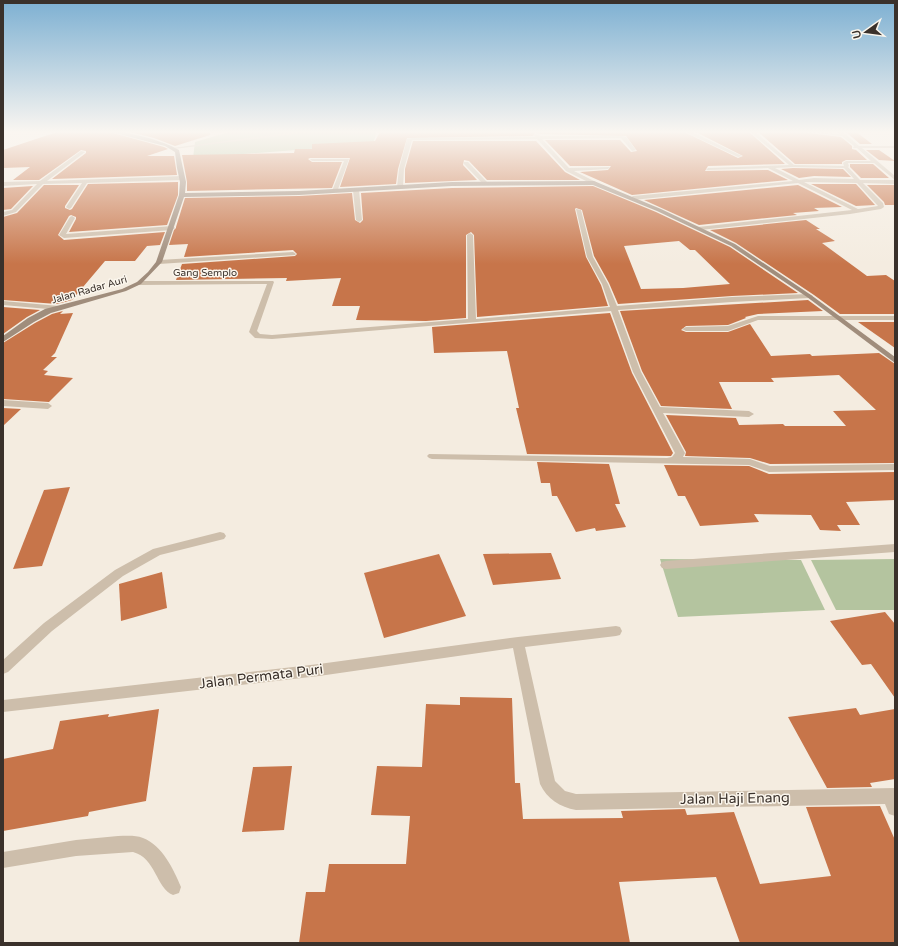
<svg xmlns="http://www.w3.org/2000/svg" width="898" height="946" font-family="'Varela Round',sans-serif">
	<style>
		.green { fill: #b4c49f }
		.building { fill: #c7754a; fill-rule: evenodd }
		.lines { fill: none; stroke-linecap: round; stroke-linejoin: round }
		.lane { fill: #cdbeab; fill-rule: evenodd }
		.street { fill: #cdbeab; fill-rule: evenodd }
		.secondary { fill: #a08d7c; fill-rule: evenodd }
		.labels { text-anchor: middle; stroke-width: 3; stroke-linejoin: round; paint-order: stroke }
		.far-street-label { font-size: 10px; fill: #3a312b; stroke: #fbf6ed }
		.near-street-label { font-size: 14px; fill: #3a312b; stroke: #fbf6ed }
	</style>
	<rect width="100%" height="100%" fill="#f4ece0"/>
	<g class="green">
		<polygon points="232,131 377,131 373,144 193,158 195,142"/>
		<polygon points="660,559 801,560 825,610 678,617"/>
		<polygon points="895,559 895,610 836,610 811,560"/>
	</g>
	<g class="building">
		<polygon points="60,131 106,131 164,147 168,149 147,156 174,156 177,175 52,179 86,153 86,151 81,150 39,180 13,180 30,167 3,168 3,150"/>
		<polygon points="126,131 210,131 210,135 175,146 154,138"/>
		<polygon points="402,131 682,131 738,158 743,156 694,131 748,131 785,164 708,166 705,171 768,170 788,180 632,195 580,172 608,170 611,166 570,166 545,140 620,140 631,152 637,151 626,136 540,134 535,133 533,136 407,138 398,169 396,184 340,187 350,158 310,158 308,159 312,162 342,162 332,188 187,191 187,182 182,155 294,153 295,149 312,149 312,144 375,141 380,132"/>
		<polygon points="757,131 793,131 841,137 852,146 852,149 856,150 867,160 846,160 842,162 842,164 795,164"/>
		<polygon points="845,131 855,131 872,144 860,144"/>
		<polygon points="413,141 536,141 565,172 580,180 487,180 469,161 464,160 463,165 477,180 405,183 405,169"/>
		<polygon points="866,150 879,150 895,161 879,160"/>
		<polygon points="850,164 873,164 889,178 861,178 850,167"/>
		<polygon points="793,168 843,169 851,177 814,176 799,178 781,169"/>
		<polygon points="178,182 178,195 167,225 69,232 76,219 76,217 71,215 69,216 58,235 64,240 165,232 160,245 147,246 135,261 105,261 72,300 57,304 3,300 3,217 17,213 44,185 79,185 65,206 65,208 70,210 72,209 88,184"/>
		<polygon points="811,184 856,184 875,205 856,206"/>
		<polygon points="798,185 842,207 814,208 819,211 793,213 797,215 699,225 644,200"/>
		<polygon points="867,185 895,185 895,205 885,205 884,202"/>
		<polygon points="33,186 11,209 3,210 3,188"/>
		<path d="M593 186 656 212 730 247 798 293 732 296 618 304 609 283 594 256 582 210 576 208 575 209 586 257 601 285 608 306 477 317 474 235 471 232 466 235V318L426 321 356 320 360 306H332L341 278 286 281 287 278 176 280 182 264 295 256 297 254 293 250 184 257 188 244 169 245 174 230 176 228V227L185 198 299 196 352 193 355 220 360 223 363 220 361 193 452 188ZM679 241 690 250H695L730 284 683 288 641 289 624 246Z"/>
		<polygon points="806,220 820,229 816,229 835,241 822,243 867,276 886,275 895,281 895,314 840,314 814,295 736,243 710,230"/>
		<polygon points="808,300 823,311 758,314 745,317 746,318 728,325 686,326 681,330 686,332 728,332 750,324 771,356 810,354 812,356 879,353 895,364 895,463 770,464 750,458 685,456 686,452 666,415 736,418 739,425 783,424 785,426 846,426 833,411 876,410 839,375 771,378 774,382 719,382 732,409 661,406 642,371 620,311"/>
		<polygon points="3,307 40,310 27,317 3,334"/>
		<polygon points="63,311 60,314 73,313 55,353 51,357 57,357 43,370 48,371 44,375 73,378 49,402 3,399 3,343 35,323 52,314"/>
		<polygon points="610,313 632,373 673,453 671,456 527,454 516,408 519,408 507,351 434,353 432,327"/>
		<polygon points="858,322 895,322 895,348"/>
		<polygon points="3,408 21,409 3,426"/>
		<polygon points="537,462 609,464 620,504 615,504 626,527 596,531 595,528 576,532 557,496 552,496 550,483 541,483"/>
		<polygon points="664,465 749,466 769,474 895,472 895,500 846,502 860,525 837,525 841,531 820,530 811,515 754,514 759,522 700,526 685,496 678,496"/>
		<polygon points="70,487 42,566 13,569 44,490"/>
		<polygon points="551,553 561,579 493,585 483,554"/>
		<polygon points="439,554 466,616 384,638 364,573"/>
		<polygon points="162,572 167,608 121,621 119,584"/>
		<polygon points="885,612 895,624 895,698 871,664 862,665 830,621"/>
		<polygon points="460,697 512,698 515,783 520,783 523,819 623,818 621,811 685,809 687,815 734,812 760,884 831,876 806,807 880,806 895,840 895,943 740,943 716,877 619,882 630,943 299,943 306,892 325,892 329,864 406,864 410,816 371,815 377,766 422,767 426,704 460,705"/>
		<polygon points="856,708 860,715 895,709 895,779 870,783 872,787 827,788 788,717"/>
		<polygon points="159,709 146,801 89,812 88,816 3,831 3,759 53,749 60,721 109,714 108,717"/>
		<polygon points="292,766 284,830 242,832 253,767"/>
	</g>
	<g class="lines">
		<g class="lane">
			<polygon points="293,252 296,254 295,255 159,264 156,262 159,260"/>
			<polygon points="220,532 224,533 226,536 224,539 160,555 123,576 52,631 8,672 3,674 3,660 44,623 115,570 153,549"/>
		</g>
		<g class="street">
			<polygon points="302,131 319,131 174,149 172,148"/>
			<polygon points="683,131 690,131 742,156 738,157"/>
			<path d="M749 131H754L794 165 844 166 843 163 846 161H871L857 148H853L854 146 842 136 794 131 839 134 837 131H842L859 146H895V148H862L895 176V184L863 183 883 203 884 207 881 209 850 214 700 230 697 228 698 227 852 210 798 183 633 200 630 198 633 196 793 181 768 168 706 170 708 168 789 165ZM848 163H874L895 180H860L848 167 849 166ZM793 167 844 168 854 179 814 178 799 180 775 168ZM804 182 857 183 878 206 858 209Z"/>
			<polygon points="536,134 540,136 622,136 626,137 636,150 632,151 621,138 542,139 569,168 610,167 608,169 574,171 596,182 597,183 594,185 566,171 537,139 412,140 404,169 403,187 400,189 397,187 399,169 407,139 412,138 535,137 534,135"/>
			<polygon points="81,151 85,152 47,181 182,176 185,178 182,180 87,183 71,208 69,209 66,207 82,183 43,184 16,212 3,216 3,212 12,210 37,184 3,186 3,182 40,181"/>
			<polygon points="310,159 349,159 337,192 332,191 344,161 312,161"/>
			<polygon points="464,162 468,162 487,182 487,184 483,184 464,164"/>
			<polygon points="356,188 359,190 362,220 359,222 356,220 353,190"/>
			<polygon points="576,209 581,210 593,257 608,284 617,306 732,297 809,294 813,296 809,298 732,302 618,310 641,372 660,407 749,411 754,414 749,417 663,413 685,453 683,457 750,459 770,466 895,464 895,470 769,472 749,465 432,459 429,458 427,456 429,454 667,458 672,457 675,453 633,372 611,311 272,339 255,338 249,332 267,284 139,285 136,283 139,281 273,281 274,282 257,331 260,334 272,335 468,319 467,235 470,233 473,235 476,319 610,307 602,284 587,257"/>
			<polygon points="72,216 75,218 66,234 172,226 175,228 172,230 64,238 59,235 70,217"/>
			<polygon points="3,301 59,306 63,308 59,310 3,305"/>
			<polygon points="758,316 895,316 895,320 758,320 728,331 686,331 682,329 686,327 728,326"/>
			<polygon points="3,400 48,403 52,406 48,409 3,406"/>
			<polygon points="895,544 895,552 666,569 662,568 660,565 662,562 666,561"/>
			<path d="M616 626 620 627 622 631 620 635 616 636 525 647 555 781 565 791 576 794 895 788V816L889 814 885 804 576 810C560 807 547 799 540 784L513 648 319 676 3 712V700L319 664 518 637Z"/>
			<path d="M118 836C127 836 135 835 143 838 162 845 174 870 181 887L179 893 173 895C156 888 156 858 133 852L76 856 3 868V852L76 840Z"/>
		</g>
		<path class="secondary" d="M107 131C126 131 162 140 179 150L186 182 185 193 299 191 452 182 594 181 661 209 735 244 811 295 895 357V363L807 297 731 246 657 211 593 185 452 186 299 195 184 197 162 262 141 284 126 291 51 313 34 322 3 342V336L28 318 45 309 122 289 137 282 148 272 156 262 179 195 180 182 177 168 175 152 165 146Z"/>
	</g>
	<linearGradient id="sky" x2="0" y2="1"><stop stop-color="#7db0d2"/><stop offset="0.5" stop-color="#faf6f1"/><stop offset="1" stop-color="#faf6f1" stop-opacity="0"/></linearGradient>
	<rect width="898" height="264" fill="url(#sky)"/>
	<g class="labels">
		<g class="far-street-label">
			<text x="205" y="276">Gang Semplo</text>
			<text transform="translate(89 289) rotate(-16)" y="4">Jalan Radar Auri</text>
		</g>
		<g class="near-street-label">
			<text transform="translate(261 676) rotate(-7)" y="5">Jalan Permata Puri</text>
			<text transform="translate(735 798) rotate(-1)" y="5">Jalan Haji Enang</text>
		</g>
	</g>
	<rect width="898" height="946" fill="none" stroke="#3a312b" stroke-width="8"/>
	<g transform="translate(866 32) rotate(256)" stroke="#fbf6ed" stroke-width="3" paint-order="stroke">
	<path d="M0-3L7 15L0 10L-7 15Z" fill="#3a312b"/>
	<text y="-6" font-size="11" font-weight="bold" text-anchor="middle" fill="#3a312b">U</text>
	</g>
</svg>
